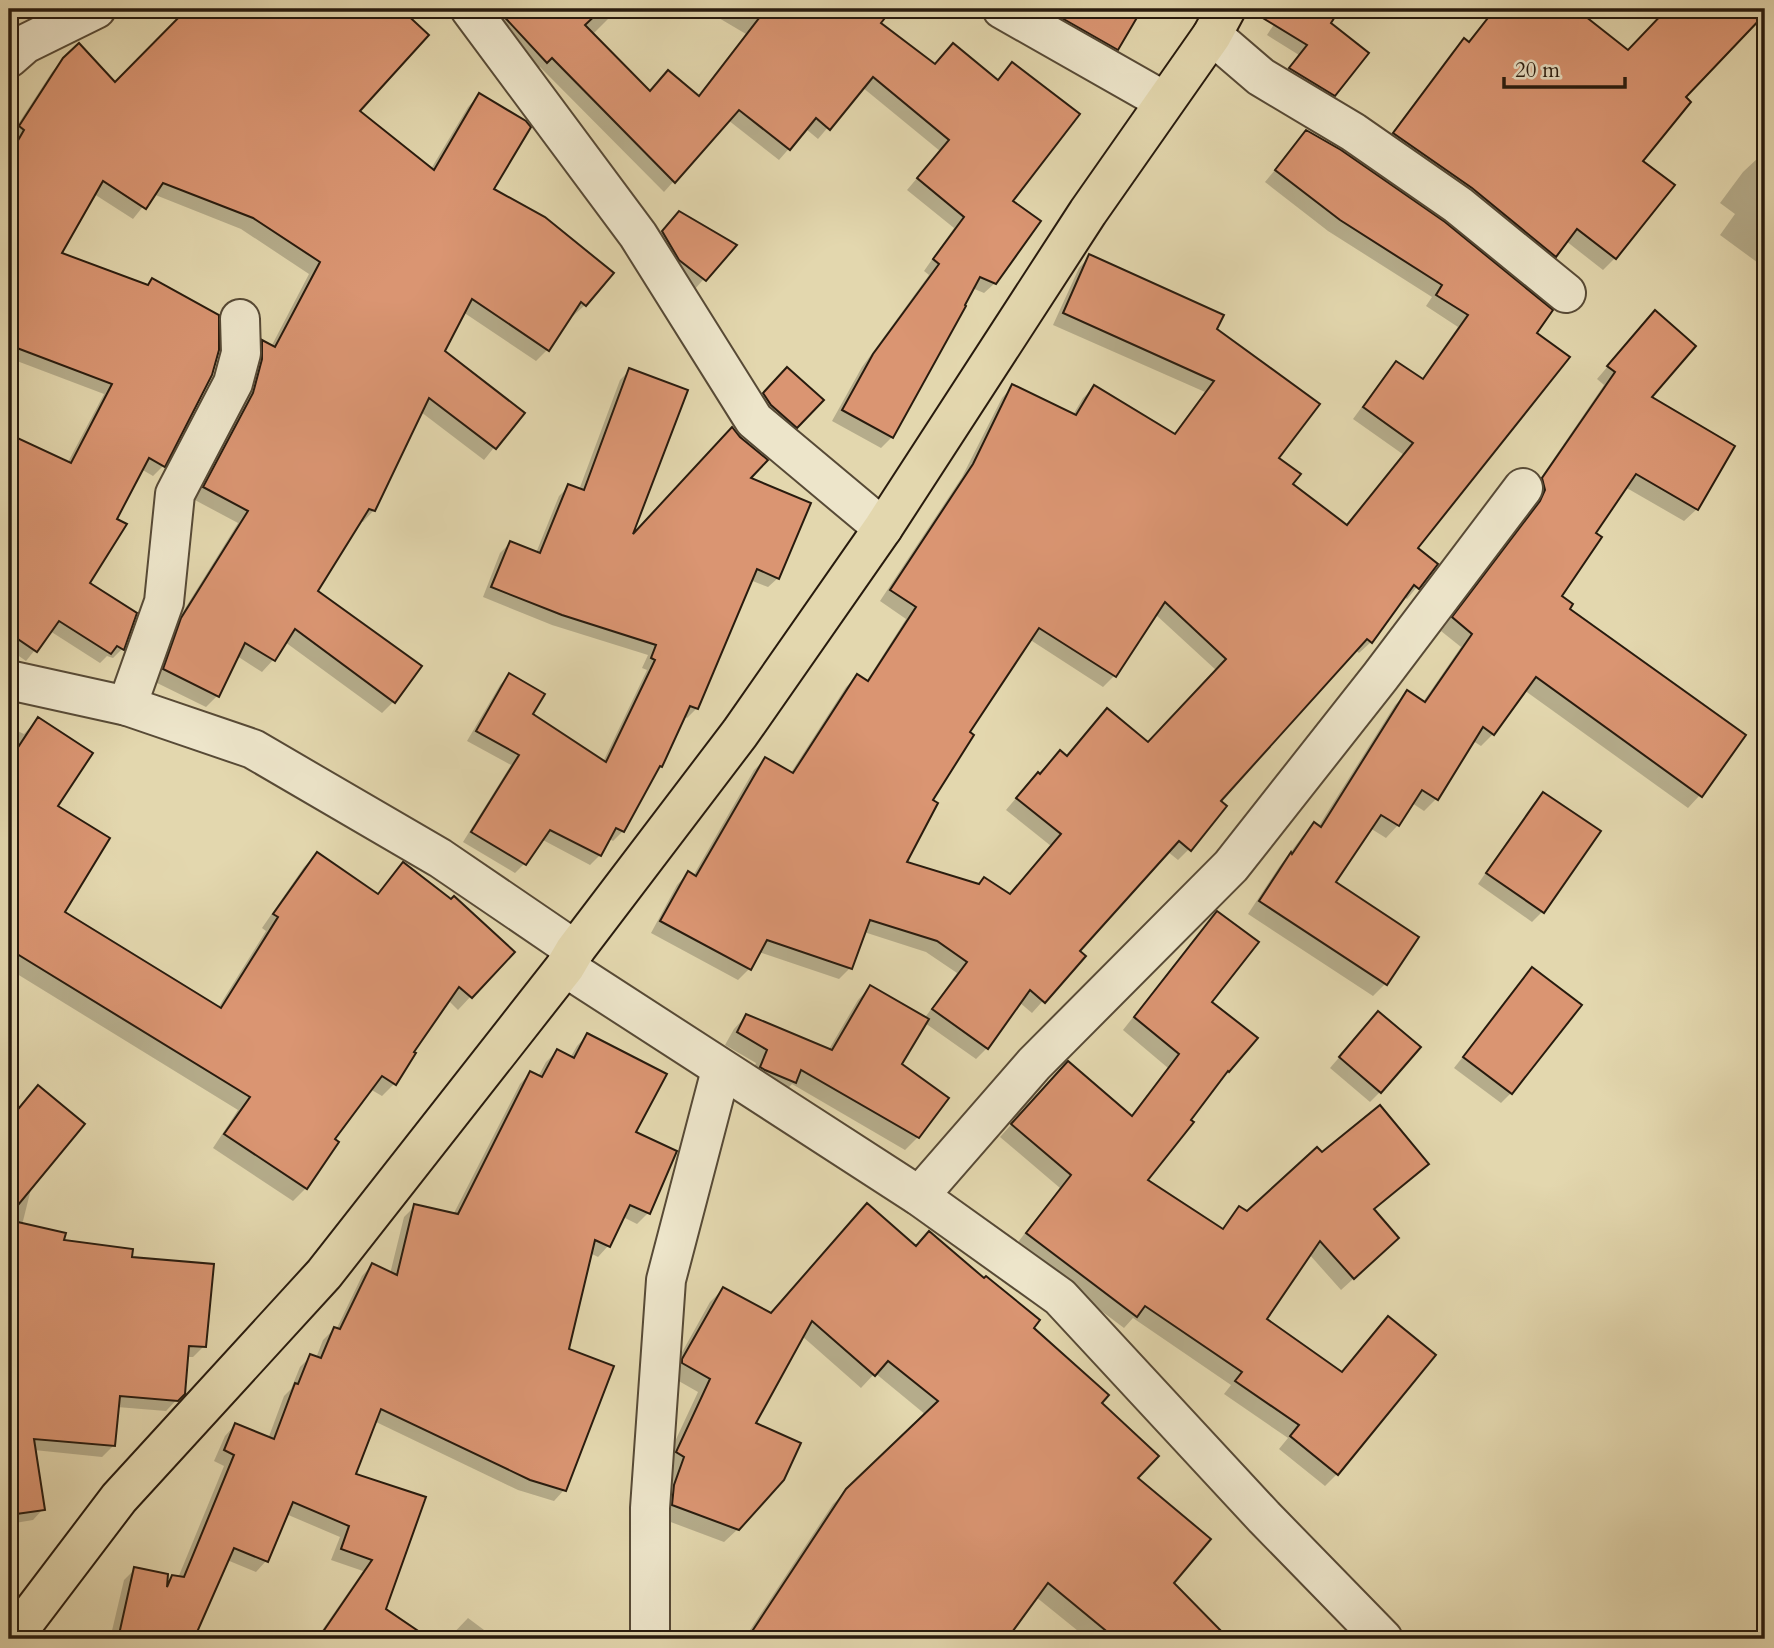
<svg xmlns="http://www.w3.org/2000/svg" width="1774" height="1648" font-family="Cardo,serif">
	<style>
		.shadow { fill: #0003; fill-rule: evenodd }
		.building { fill: #da9572; stroke: #281b0e; stroke-width: 2; fill-rule: evenodd }
		.lines { fill: none; stroke-linecap: round; stroke-linejoin: round }
		.minor-casing { stroke: #574a36; stroke-width: 42 }
		.major-casing { stroke: #281b0e; stroke-width: 42 }
		.minor { stroke: #ede5ca; stroke-width: 38 }
		.major { stroke: #e3d7ae; stroke-width: 38 }
	</style>
	<rect width="100%" height="100%" fill="#e3d7ae"/>
	<filter id="stains"><feTurbulence type="fractalNoise" baseFrequency=".00286" numOctaves="4"/><feColorMatrix values="0 0 0 0 .2 0 0 0 0 .09 0 0 0 0 .02 0 0 0 .5 -.17"/></filter>
	<radialGradient id="worn" r=".72"><stop offset=".6" stop-color="#630" stop-opacity="0"/><stop offset="1" stop-color="#630" stop-opacity=".3"/></radialGradient>
	<g class="shadow">
		<polygon points="190,9 247,9 256,24 270,9 398,9 427,35 357,111 431,169 468,107 479,95 491,190 611,273 585,305 573,316 571,315 547,350 536,361 463,312 443,352 522,413 484,460 421,412 374,510 363,522 360,521 316,592 393,702 382,713 285,642 273,660 262,672 237,656 217,696 206,707 153,681 171,631 238,523 193,499 252,353 263,342 271,347 309,274 241,229 153,194 133,219 94,194 71,226 9,184 9,138 52,72 79,45 115,84"/>
		<polygon points="479,9 618,9 592,35 650,92 697,97 746,34 707,11 708,9 890,9 878,23 1011,201 995,283 984,293 972,288 892,437 881,448 832,421 862,367 929,275 924,271 954,228 907,190 940,151 862,87 818,139 806,129 779,160 728,120 664,192 540,67 535,72"/>
		<polygon points="1049,9 1140,9 1117,49 1106,59 1041,22"/>
		<polygon points="1284,9 1338,9 1329,23 1334,95 1325,104 1281,78 1299,55 1267,35"/>
		<polygon points="1494,9 1573,9 1627,52 1668,9 1751,9 1760,17 1683,97 1640,161 1615,258 1603,270 1566,241 1543,267 1382,146 1452,52 1464,41 1467,43"/>
		<path d="M1306 132 1534 334 1416 548 1436 564 1407 599 1403 596 1371 642 1359 653 1355 650 1218 801 1189 849 1178 860 1167 851 1077 951 1083 956 1032 1013 1019 1002 987 1048 976 1059 925 1023 900 1065 918 1137 905 1150 792 1084 782 1095 749 1080 756 1063 725 1045 734 1029 746 1016 828 1051 858 1000 870 987 924 1019 957 973 926 952 864 932 850 968 839 979 759 952 749 969 738 980 651 933 677 885 688 873 693 876 754 770 765 759 790 774 846 687 857 676 866 682 906 619 880 601 962 477 1002 398 1013 386 1073 415 1083 398 1094 387 1173 435 1205 392 1053 325 1079 268 1090 256 1215 329 1291 485 1346 526 1404 455 1353 419 1386 374 1397 363 1421 380 1458 327 1426 306 1432 297 1328 231 1265 182ZM1155 614 1217 671 1148 744 1066 757 1060 752 1027 785 1006 810 1051 846 1009 895 904 863 930 801 967 733 1029 639 1103 687 1114 676Z"/>
		<polygon points="1759,157 1765,162 1765,268 1720,235 1735,214 1720,203 1743,172"/>
		<polygon points="669,223 734,245 694,290 653,243"/>
		<polygon points="9,229 79,270 163,466 153,476 141,469 115,520 87,584 122,649 113,658 107,656 100,663 50,631 26,661 9,649 9,436 67,464 104,394 9,358 9,330 20,301 9,298"/>
		<polygon points="1643,325 1649,397 1697,509 1684,521 1625,487 1594,534 1559,597 1700,795 1688,808 1524,690 1493,734 1481,746 1473,741 1437,798 1424,811 1412,803 1398,825 1386,838 1370,828 1333,883 1416,937 1385,984 1373,996 1248,914 1279,867 1302,837 1314,825 1318,827 1395,705 1407,693 1423,702 1461,647 1441,631 1529,515 1533,504 1531,492 1604,385 1597,379"/>
		<polygon points="630,370 629,540 748,479 778,578 768,587 750,580 697,708 687,718 683,716 661,766 654,772 623,831 613,841 608,838 600,855 590,865 541,839 525,863 515,873 463,842 511,765 467,741 500,685 509,675 531,714 603,762 647,670 642,668 648,655 552,625 483,597 500,553 510,543 536,553 559,496 569,486 579,490 620,380"/>
		<polygon points="778,379 796,427 786,437 754,405"/>
		<polygon points="38,719 55,807 62,912 218,1008 266,931 262,928 304,867 317,854 377,895 404,864 512,952 458,1010 448,1000 412,1052 394,1084 382,1096 370,1089 332,1139 306,1188 293,1201 213,1148 238,1110 9,969 9,727 24,734"/>
		<polygon points="1543,794 1542,912 1532,922 1478,884 1533,804"/>
		<polygon points="1217,913 1210,1002 1255,1038 1217,1082 1145,1180 1221,1230 1239,1208 1247,1213 1322,1155 1426,1164 1373,1210 1385,1250 1341,1290 1309,1254 1264,1319 1341,1373 1388,1318 1337,1474 1325,1486 1279,1449 1288,1438 1224,1394 1231,1385 1133,1318 1124,1328 1015,1246 1060,1188 1000,1137 1056,1075 1130,1117 1168,1068 1123,1030 1205,926"/>
		<polygon points="1532,970 1511,1093 1501,1103 1454,1068"/>
		<polygon points="1368,1024 1380,1092 1370,1102 1330,1068"/>
		<polygon points="587,1035 633,1133 648,1213 637,1224 623,1217 608,1246 598,1257 590,1253 567,1350 564,1490 554,1501 518,1490 374,1421 354,1475 384,1610 407,1626 398,1639 316,1639 363,1571 331,1560 340,1537 286,1514 266,1561 256,1572 227,1560 192,1639 110,1639 124,1580 135,1569 165,1584 172,1577 178,1578 224,1466 214,1461 225,1436 235,1425 268,1439 284,1396 291,1389 300,1367 311,1356 316,1358 323,1340 334,1329 336,1330 362,1276 372,1265 390,1274 404,1217 415,1206 453,1215 520,1084 530,1073 538,1077 546,1062 557,1051 570,1058 577,1046"/>
		<polygon points="27,1098 32,1185 22,1225 62,1242 130,1258 204,1346 193,1357 186,1357 183,1393 166,1411 117,1407 113,1446 102,1457 34,1450 43,1509 33,1520 9,1524 9,1120"/>
		<polygon points="915,1248 1031,1328 1099,1403 1136,1478 1171,1583 1226,1639 1088,1639 1036,1597 1004,1639 914,1639 884,1617 879,1639 744,1639 833,1504 926,1415 875,1373 861,1388 802,1336 753,1424 738,1529 724,1542 660,1518 664,1465 698,1392 670,1376 670,1374 710,1302 723,1289 770,1315"/>
		<polygon points="468,1618 496,1639 448,1639"/>
	</g>
	<g class="building">
		<polygon points="187,9 401,9 429,35 360,111 434,170 479,93 526,121 531,127 494,189 545,217 614,273 586,306 581,302 549,351 472,299 445,351 525,413 496,449 429,398 375,511 369,509 318,591 422,666 395,703 295,629 275,661 245,643 219,697 163,669 181,618 248,511 203,487 253,393 262,359 262,340 275,347 320,262 253,218 163,183 146,209 103,181 62,253 148,285 152,278 219,315 219,350 212,375 165,467 149,458 117,519 127,524 90,583 137,613 124,650 117,646 111,654 59,621 37,652 9,633 9,434 71,463 112,384 9,345 9,156 24,130 19,126 63,58 79,43 115,82"/>
		<polygon points="497,9 602,9 585,25 650,91 668,70 699,96 766,9 892,9 881,23 935,64 953,43 998,80 1012,62 1080,114 1013,201 1041,221 996,284 980,277 965,305 966,306 893,438 842,410 873,354 939,264 933,259 964,217 917,178 949,140 873,77 830,130 816,118 790,150 739,110 675,183 552,58 547,63"/>
		<polygon points="1046,9 1142,9 1118,50"/>
		<polygon points="1248,9 1340,9 1331,23 1369,53 1335,96 1289,68 1307,45"/>
		<polygon points="1495,9 1576,9 1628,50 1667,9 1765,9 1765,14 1686,97 1691,102 1643,161 1675,185 1616,259 1577,229 1556,257 1472,188 1393,133 1464,38 1469,42"/>
		<path d="M1306 130 1341 150 1445 222 1553 310 1537 333 1570 357 1418 548 1438 564 1419 589 1414 585 1372 643 1367 639 1221 801 1227 806 1191 851 1179 841 1080 951 1086 956 1045 1003 1030 990 988 1049 932 1009 967 962 937 941 870 920 852 969 767 940 751 970 660 921 688 871 696 876 765 757 793 773 857 674 868 681 916 607 890 590 973 464 1012 384 1076 415 1094 385 1175 434 1214 381 1063 313 1089 254 1224 315 1217 329 1320 404 1279 458 1301 474 1293 484 1347 525 1413 443 1363 407 1396 361 1423 379 1468 315 1436 295 1442 285 1340 220 1275 170ZM1165 602 1226 659 1148 742 1107 708 1067 756 1060 750 1040 774 1038 772 1016 798 1061 834 1010 894 984 877 979 884 907 862 938 803 933 800 974 735 970 732 1039 628 1116 677Z"/>
		<polygon points="679,211 737,245 706,281 679,260 662,231"/>
		<polygon points="1655,310 1696,346 1652,397 1735,446 1698,510 1636,474 1596,533 1602,537 1562,596 1573,604 1570,609 1746,735 1702,797 1536,677 1494,735 1483,727 1438,800 1422,790 1399,826 1381,815 1336,882 1419,937 1387,985 1259,901 1291,852 1292,854 1314,822 1321,827 1407,690 1425,702 1472,634 1452,617 1540,501 1545,490 1542,478 1615,372 1607,366"/>
		<polygon points="787,367 824,400 797,428 771,405 763,393"/>
		<polygon points="629,368 688,390 633,534 732,427 740,437 768,460 751,478 811,503 779,579 757,569 698,709 690,706 662,767 660,766 624,832 616,828 601,856 550,830 526,865 471,832 519,755 476,731 509,673 545,694 533,714 606,762 655,660 651,658 656,645 562,615 491,587 510,541 540,553 568,484 584,490"/>
		<polygon points="38,717 93,753 58,806 110,838 65,912 221,1008 278,917 273,914 317,852 378,894 403,862 451,899 454,896 515,952 472,998 459,987 414,1052 416,1053 396,1085 382,1076 335,1139 339,1142 307,1189 224,1134 250,1097 9,949 9,761"/>
		<polygon points="1543,792 1601,831 1544,913 1486,873"/>
		<polygon points="1217,911 1259,942 1212,1002 1258,1038 1229,1072 1228,1071 1191,1120 1194,1122 1148,1180 1223,1229 1239,1206 1247,1211 1317,1147 1322,1152 1380,1105 1429,1164 1374,1209 1399,1238 1354,1279 1320,1241 1267,1319 1342,1372 1388,1316 1436,1355 1338,1475 1290,1436 1299,1425 1235,1381 1242,1372 1145,1306 1137,1317 1026,1233 1071,1175 1011,1124 1068,1061 1132,1116 1179,1054 1134,1017"/>
		<polygon points="1532,967 1582,1005 1512,1094 1463,1057"/>
		<polygon points="870,985 929,1019 902,1064 949,1098 919,1138 801,1070 796,1083 765,1070 760,1067 767,1050 737,1032 746,1014 832,1050"/>
		<polygon points="1378,1011 1421,1047 1381,1093 1339,1057"/>
		<polygon points="587,1033 667,1074 636,1132 677,1151 650,1214 630,1205 610,1247 595,1240 569,1349 614,1366 566,1491 530,1480 381,1409 356,1474 426,1497 386,1609 430,1639 318,1639 372,1560 341,1549 349,1526 293,1502 268,1562 234,1548 194,1639 118,1639 134,1567 168,1574 167,1587 172,1575 184,1577 234,1455 224,1450 235,1423 274,1439 295,1383 298,1384 310,1354 321,1358 334,1327 340,1329 372,1263 397,1275 414,1204 458,1214 530,1071 542,1077 557,1049 574,1058"/>
		<polygon points="38,1085 85,1124 9,1216 9,1120"/>
		<polygon points="867,1203 916,1246 929,1231 984,1278 986,1276 1040,1320 1034,1328 1109,1395 1102,1403 1159,1456 1138,1478 1211,1539 1174,1583 1229,1639 1116,1639 1048,1583 1007,1639 747,1639 846,1489 938,1401 888,1361 875,1376 812,1321 756,1423 801,1443 784,1480 739,1530 672,1505 674,1485 684,1457 676,1452 710,1379 682,1363 682,1359 723,1287 771,1313"/>
		<polygon points="9,1220 66,1233 64,1240 133,1249 132,1257 214,1264 206,1347 189,1346 185,1394 178,1401 120,1396 115,1446 34,1439 45,1510 9,1515"/>
	</g>
	<g class="lines">
		<defs>
			<g id="minor">
				<polyline points="470,9 638,235 754,420 883,528"/>
				<polyline points="1002,9 1164,101"/>
				<polyline points="1212,35 1261,77 1353,132 1458,205 1566,293"/>
				<polyline points="9,58 25,44 96,9"/>
				<polyline points="9,680 127,706 253,749 440,858 575,950"/>
				<polyline points="127,706 164,602 175,494 233,383 241,353 240,319"/>
				<polyline points="565,967 919,1196 1060,1297 1264,1517 1383,1639"/>
				<polyline points="919,1196 1034,1064 1231,866 1380,677 1523,488"/>
				<polyline points="650,1639 650,1508 666,1280 721,1070"/>
			</g>
			<polyline id="major" points="12,1639 119,1498 324,1274 565,967 575,950 740,733 883,528 1088,212 1212,35 1226,9"/>
		</defs>
		<use href="#minor" class="minor-casing"/>
		<use href="#major" class="major-casing"/>
		<use href="#minor" class="minor"/>
		<use href="#major" class="major"/>
	</g>
	<rect width="1774" height="1648" fill="none" stroke="#e3d7ae" stroke-width="35"/>
	<rect x="10" y="10" width="1753" height="1627" fill="none" stroke="#281b0e" stroke-width="3.5"/>
	<rect x="18" y="18" width="1739" height="1613" fill="none" stroke="#281b0e" stroke-width="2"/>
	<path d="M1504 77v10h121v-10" fill="none" stroke="#281b0e" stroke-width="3.5"/>
	<text x="1515" y="77" font-size="21" fill="#281b0e" stroke="#ede5ca" stroke-width="5" paint-order="stroke">20 m</text>
	<rect width="100%" height="100%" filter="url(#stains)"/>
	<rect width="100%" height="100%" fill="url(#worn)"/>
</svg>
